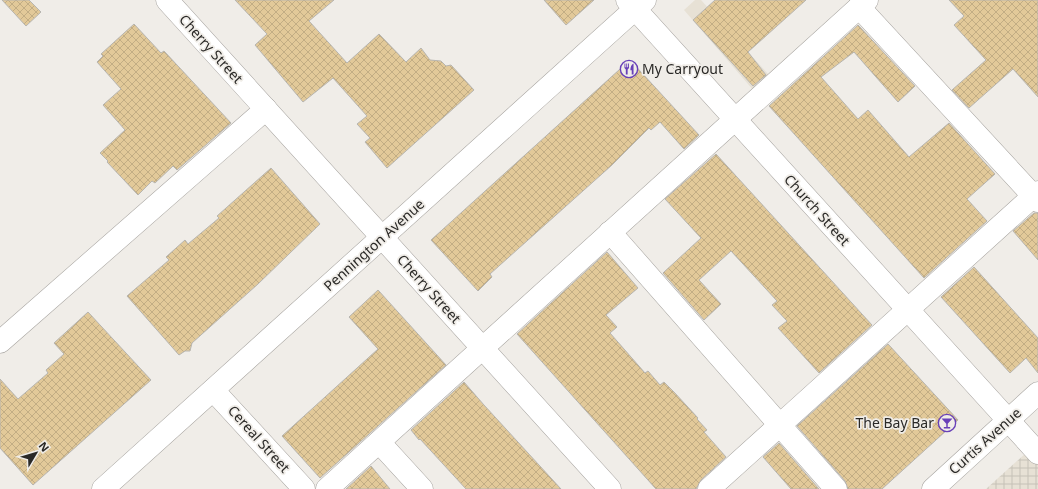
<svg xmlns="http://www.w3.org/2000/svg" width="1038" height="489" font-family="'Noto Sans',sans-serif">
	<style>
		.built { fill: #e7e1d5 }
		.industrial { fill: url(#industrial-grid) }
		.building { fill: url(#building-cross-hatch); stroke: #b7b5b0 }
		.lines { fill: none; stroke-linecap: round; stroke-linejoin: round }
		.minor-casing { stroke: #a6a39f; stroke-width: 23 }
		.major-casing { stroke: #a6a39f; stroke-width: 23 }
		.minor { stroke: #fff; stroke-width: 22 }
		.major { stroke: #fff; stroke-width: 22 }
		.labels { text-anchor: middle; stroke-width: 3.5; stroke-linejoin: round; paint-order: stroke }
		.street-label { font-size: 14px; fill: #2a2927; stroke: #f0ede8 }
		.poi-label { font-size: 14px; fill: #2a2927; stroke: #f0ede8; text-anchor: start }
	</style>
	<defs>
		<pattern id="industrial-grid" width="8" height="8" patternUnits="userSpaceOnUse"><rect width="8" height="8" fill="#e7e1d5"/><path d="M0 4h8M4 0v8" fill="none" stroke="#c6c1b7"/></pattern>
		<pattern id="building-cross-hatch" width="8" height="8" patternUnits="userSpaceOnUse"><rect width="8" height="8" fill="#e2c999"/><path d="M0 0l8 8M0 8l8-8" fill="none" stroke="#c2ad84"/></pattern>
	</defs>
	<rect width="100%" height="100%" fill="#f0ede8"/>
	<polygon class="built" points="695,0 701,0 769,75 754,91 684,10"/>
	<polygon class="industrial" points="1038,442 1038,489 986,489"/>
	<g class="building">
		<polygon points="2,0 29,0 41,12 26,26"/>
		<polygon points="235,0 334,0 309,21 347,63 379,34 406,62 421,48 430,60 441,61 446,66 451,65 474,90 387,168 365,142 370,138 357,124 367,116 333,78 303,102 255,45 267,34"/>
		<polygon points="544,0 594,0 566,25"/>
		<polygon points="715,0 806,0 748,52 766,75 753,86 693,20"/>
		<polygon points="949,0 1038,0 1038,97 1013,69 969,108 952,90 986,60 954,25 964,16"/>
		<polygon points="134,24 161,53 164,51 231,123 177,170 173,166 155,183 152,181 138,195 107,162 108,161 100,153 125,130 103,105 121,89 97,62 103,56 101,54"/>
		<polygon points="858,25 915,86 898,102 854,52 821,77 858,119 868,110 909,157 949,123 995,174 967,199 987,221 924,278 769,106"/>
		<polygon points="630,60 699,135 684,149 660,122 651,130 649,128 612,165 490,274 492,277 478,291 431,240"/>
		<polygon points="716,154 872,325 819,373 778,328 787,321 772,305 777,301 731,251 699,280 721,304 704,320 663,273 701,238 665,199"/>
		<polygon points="271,168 320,224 258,284 192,343 190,351 185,351 179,355 127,296 169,260 166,257 185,240 188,244 219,218 217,216"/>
		<polygon points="1034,213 1038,213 1038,260 1013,231"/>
		<polygon points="607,252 638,288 606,315 617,327 610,333 645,373 648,371 660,385 664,382 674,392 698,418 697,419 707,430 704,432 726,457 701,480 696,489 656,489 517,334"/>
		<polygon points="974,267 1038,338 1038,373 1026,358 1010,373 941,297"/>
		<polygon points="378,290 446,365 320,478 282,436 378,349 349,317"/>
		<polygon points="88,312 151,380 33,485 0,448 0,379 18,399 48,373 46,370 64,354 54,343"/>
		<polygon points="888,344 958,420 882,489 848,489 845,481 797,426"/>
		<polygon points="464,382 484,405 561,489 466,489 420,439 419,440 411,430"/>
		<polygon points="779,443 819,489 791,489 763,457"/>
		<polygon points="371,466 390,489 346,489"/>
	</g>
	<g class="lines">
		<defs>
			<g id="minor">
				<polyline points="167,0 610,489"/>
				<polyline points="859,7 1038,201"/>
				<polyline points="610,232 836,489"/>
				<polyline points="0,342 266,109"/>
				<polyline points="213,390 304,489"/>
				<polyline points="1008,420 1038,453"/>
				<polyline points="379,442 422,489"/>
				<polyline points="327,489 867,0"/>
				<polyline points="709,489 1038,192"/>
			</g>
			<g id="major">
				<polyline points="627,0 1008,420"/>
				<polyline points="103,489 645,0"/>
				<polyline points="933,489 1038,393"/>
			</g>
		</defs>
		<use href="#minor" class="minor-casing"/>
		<use href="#major" class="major-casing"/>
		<use href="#minor" class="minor"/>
		<use href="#major" class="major"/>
	</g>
	<defs>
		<symbol id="restaurant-ring" viewBox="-11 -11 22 22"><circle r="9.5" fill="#f0ede8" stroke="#6840b8" stroke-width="1.5"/><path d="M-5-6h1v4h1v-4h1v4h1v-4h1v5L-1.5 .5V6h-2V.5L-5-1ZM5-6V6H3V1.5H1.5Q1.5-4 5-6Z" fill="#6840b8"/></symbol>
		<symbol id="bar-ring" viewBox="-11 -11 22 22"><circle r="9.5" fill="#f0ede8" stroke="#6840b8" stroke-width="1.5"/><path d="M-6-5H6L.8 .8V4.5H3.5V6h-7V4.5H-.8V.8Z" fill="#6840b8"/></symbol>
	</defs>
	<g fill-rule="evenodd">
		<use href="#restaurant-ring" x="619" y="59" width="20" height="20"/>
		<use href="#bar-ring" x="937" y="413" width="20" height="20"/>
	</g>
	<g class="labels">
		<g class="street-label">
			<text transform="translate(211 49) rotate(48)" y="5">Cherry Street</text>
			<text transform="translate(817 210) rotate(48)" y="5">Church Street</text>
			<text transform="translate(374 245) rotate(-42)" y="5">Pennington Avenue</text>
			<text transform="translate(429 289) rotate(48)" y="5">Cherry Street</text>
			<text transform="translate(259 439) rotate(48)" y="5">Cereal Street</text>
			<text transform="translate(985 441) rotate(-42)" y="5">Curtis Avenue</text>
		</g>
		<g class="poi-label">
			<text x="642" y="74">My Carryout</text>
			<text x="934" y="428" text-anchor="end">The Bay Bar</text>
		</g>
	</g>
	<g transform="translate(36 453) rotate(52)" stroke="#f0ede8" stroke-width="3" paint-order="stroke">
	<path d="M0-3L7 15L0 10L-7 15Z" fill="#2a2927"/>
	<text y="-6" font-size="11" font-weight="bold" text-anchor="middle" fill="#2a2927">N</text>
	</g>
</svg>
